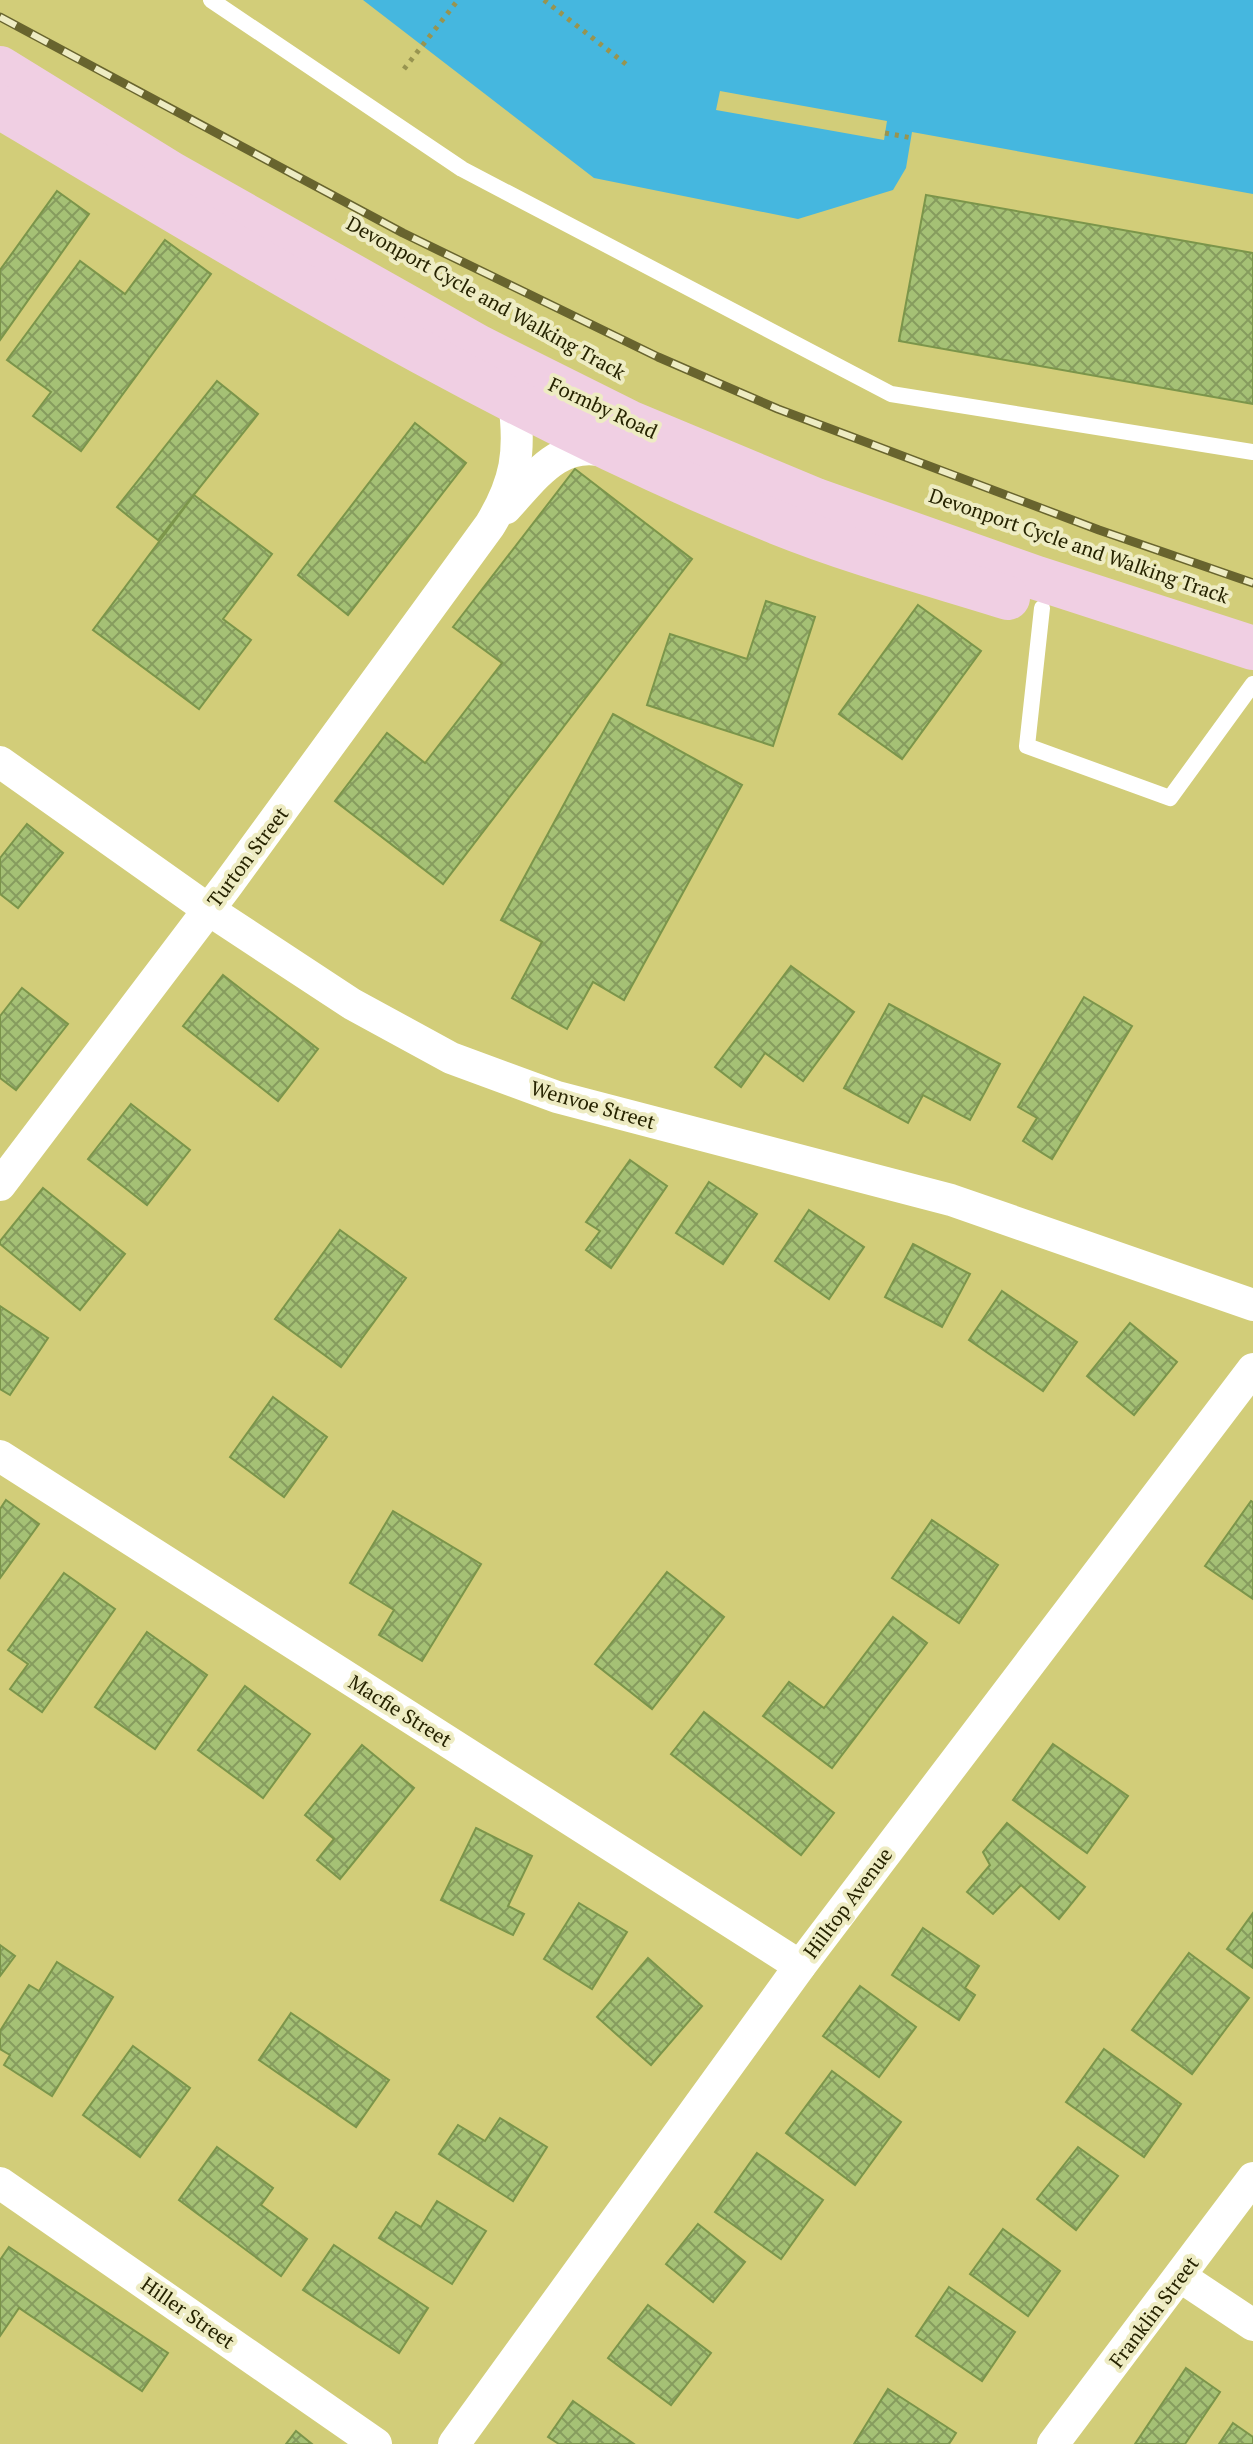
<svg xmlns="http://www.w3.org/2000/svg" width="1253" height="2444" font-family="'PT Serif',serif">
	<style>
		.water { fill: #45b7df }
		.pier { fill: #d2cd79 }
		.building { fill: url(#building-cross-hatch); stroke: #7b954a; stroke-width: 2 }
		.lines { fill: none; stroke-linecap: round; stroke-linejoin: round }
		.path { stroke: #989450; stroke-width: 5; stroke-dasharray: 4 6; stroke-linecap: butt }
		.service { stroke: #fff; stroke-width: 16 }
		.minor { stroke: #fff; stroke-width: 32 }
		.secondary { stroke: #f0cfe3; stroke-width: 44 }
		.rail-casing { stroke: #68642e; stroke-width: 9 }
		.rail { stroke: #eeecc3; stroke-width: 6; stroke-dasharray: 18; stroke-linecap: butt }
		.labels { text-anchor: middle; stroke-width: 8; stroke-linejoin: round; paint-order: stroke }
		.street-label { font-size: 20px; fill: #262300; stroke: #eeecc3 }
	</style>
	<defs>
		<pattern id="building-cross-hatch" width="8" height="8" patternUnits="userSpaceOnUse" patternTransform="scale(2)"><rect width="8" height="8" fill="#a5c175"/><path d="M0 0l8 8M0 8l8-8" fill="none" stroke="#869c5e"/></pattern>
	</defs>
	<rect width="100%" height="100%" fill="#d2cd79"/>
	<polygon class="water" points="363,0 1253,0 1253,194 912,132 906,168 893,190 798,219 594,178"/>
	<polygon class="pier" points="720,91 887,121 884,140 716,110"/>
	<g class="building">
		<polygon points="57,191 89,214 0,340 0,270"/>
		<polygon points="926,195 1253,253 1253,404 899,341"/>
		<polygon points="165,240 211,274 81,451 33,416 51,392 7,360 80,261 125,294"/>
		<polygon points="217,381 258,414 158,540 117,507"/>
		<polygon points="415,423 466,463 348,615 298,575"/>
		<polygon points="575,469 692,559 443,884 335,801 387,733 425,763 502,663 453,627"/>
		<polygon points="194,495 272,554 223,619 251,640 199,709 93,630"/>
		<polygon points="766,601 815,617 773,746 647,705 670,634 747,659"/>
		<polygon points="918,605 981,651 902,759 839,714"/>
		<polygon points="613,714 742,785 624,1000 593,982 567,1029 512,998 542,942 501,920"/>
		<polygon points="27,824 63,853 18,908 0,894 0,858"/>
		<polygon points="791,966 854,1012 803,1081 765,1053 741,1087 715,1067"/>
		<polygon points="223,975 318,1049 278,1101 183,1026"/>
		<polygon points="22,988 68,1024 16,1090 0,1078 0,1016"/>
		<polygon points="1084,997 1132,1026 1052,1159 1023,1141 1037,1118 1018,1107"/>
		<polygon points="889,1004 1000,1064 970,1120 923,1095 908,1123 844,1088"/>
		<polygon points="131,1104 190,1150 147,1205 88,1159"/>
		<polygon points="630,1160 667,1186 611,1268 586,1250 600,1231 586,1222"/>
		<polygon points="709,1182 757,1214 723,1264 676,1233"/>
		<polygon points="43,1188 125,1254 80,1310 0,1244 0,1241"/>
		<polygon points="809,1210 864,1247 829,1299 775,1261"/>
		<polygon points="340,1230 406,1278 341,1367 275,1319"/>
		<polygon points="913,1244 970,1274 942,1327 885,1297"/>
		<polygon points="1002,1291 1077,1342 1043,1391 969,1340"/>
		<polygon points="0,1306 48,1338 10,1395 0,1389"/>
		<polygon points="1130,1323 1177,1362 1134,1415 1087,1376"/>
		<polygon points="273,1397 327,1437 284,1497 230,1457"/>
		<polygon points="6,1500 39,1524 0,1578 0,1509"/>
		<polygon points="1251,1501 1253,1502 1253,1599 1205,1566"/>
		<polygon points="393,1511 481,1564 422,1661 379,1635 394,1610 350,1583"/>
		<polygon points="932,1520 998,1565 959,1623 892,1578"/>
		<polygon points="667,1572 724,1617 652,1709 595,1664"/>
		<polygon points="64,1573 115,1609 42,1712 10,1689 28,1664 8,1650"/>
		<polygon points="893,1617 927,1643 832,1768 763,1716 789,1682 824,1708"/>
		<polygon points="147,1632 207,1675 155,1749 95,1707"/>
		<polygon points="245,1686 310,1734 263,1798 198,1750"/>
		<polygon points="704,1712 834,1813 801,1855 671,1754"/>
		<polygon points="1053,1744 1128,1796 1087,1853 1013,1800"/>
		<polygon points="362,1745 414,1788 340,1879 317,1860 334,1839 305,1815"/>
		<polygon points="1007,1823 1085,1887 1059,1919 1021,1885 993,1914 967,1892 990,1865 983,1852"/>
		<polygon points="476,1828 532,1856 508,1906 524,1914 513,1935 441,1900"/>
		<polygon points="579,1903 627,1932 592,1989 544,1959"/>
		<polygon points="1253,1913 1253,1968 1227,1949"/>
		<polygon points="923,1928 979,1966 965,1988 975,1995 959,2020 892,1975"/>
		<polygon points="0,1945 15,1956 0,1976"/>
		<polygon points="1189,1953 1249,1998 1192,2074 1132,2030"/>
		<polygon points="648,1958 702,2006 651,2065 597,2017"/>
		<polygon points="57,1962 113,1997 52,2096 4,2065 10,2055 0,2049 0,2031 29,1985 39,1991"/>
		<polygon points="860,1986 916,2027 879,2077 823,2036"/>
		<polygon points="291,2013 389,2080 356,2127 259,2060"/>
		<polygon points="133,2046 190,2088 140,2157 83,2115"/>
		<polygon points="1104,2049 1181,2104 1144,2157 1066,2102"/>
		<polygon points="832,2071 901,2122 855,2185 786,2133"/>
		<polygon points="500,2118 547,2147 513,2201 439,2154 458,2125 485,2141"/>
		<polygon points="217,2147 273,2188 261,2205 307,2239 281,2276 179,2200"/>
		<polygon points="1078,2147 1118,2176 1076,2230 1037,2199"/>
		<polygon points="757,2153 823,2200 781,2259 715,2212"/>
		<polygon points="437,2201 486,2231 452,2284 379,2238 396,2212 421,2227"/>
		<polygon points="698,2224 745,2262 713,2302 666,2264"/>
		<polygon points="1003,2229 1060,2271 1028,2316 970,2274"/>
		<polygon points="334,2245 428,2308 399,2353 303,2290"/>
		<polygon points="9,2247 168,2353 142,2391 19,2308 0,2336 0,2260"/>
		<polygon points="949,2287 1015,2332 982,2381 916,2336"/>
		<polygon points="648,2305 711,2353 671,2405 608,2358"/>
		<polygon points="1186,2368 1220,2392 1185,2444 1135,2444"/>
		<polygon points="888,2389 956,2433 949,2444 854,2444"/>
		<polygon points="573,2401 634,2444 559,2444 548,2437"/>
		<polygon points="1233,2423 1253,2437 1253,2444 1219,2444"/>
		<polygon points="296,2431 312,2444 286,2444"/>
	</g>
	<g class="lines">
		<g class="path">
			<polyline points="544,0 627,65"/>
			<polyline points="404,69 458,0"/>
			<polyline points="885,133 912,138"/>
		</g>
		<g class="service">
			<polyline points="211,0 462,169 891,394 1253,452"/>
			<polyline points="1042,608 1027,746 1170,798 1253,684"/>
		</g>
		<g class="minor">
			<path d="M506 508C535 477 560 438 608 452"/>
			<polyline points="0,762 209,910 352,1004 451,1058 557,1097 951,1200 1253,1305"/>
			<path d="M0 1185 228 884 490 525C516 482 521 452 514 402"/>
			<polyline points="0,1456 800,1966"/>
			<polyline points="0,2183 376,2444"/>
			<polyline points="1181,2277 1253,2325"/>
			<polyline points="454,2444 800,1966 1253,1369"/>
			<polyline points="1053,2444 1253,2178"/>
		</g>
		<g class="secondary">
			<polyline points="0,68 172,174 477,346 629,422 816,500 1037,578 1253,648"/>
			<path d="M0 107C253 257 504 413 778 523 853 553 931 574 1008 598"/>
		</g>
		<defs>
			<polyline id="rail" points="0,17 403,233 658,357 778,409 1099,530 1253,583"/>
		</defs>
		<use href="#rail" class="rail-casing"/>
		<use href="#rail" class="rail"/>
	</g>
	<g class="labels">
		<g class="street-label">
			<text transform="translate(486 298) rotate(29)" y="7">Devonport Cycle and Walking Track</text>
			<text transform="translate(603 408) rotate(25)" y="7">Formby Road</text>
			<text transform="translate(1079 546) rotate(19)" y="7">Devonport Cycle and Walking Track</text>
			<text transform="translate(248 857) rotate(-53)" y="7">Turton Street</text>
			<text transform="translate(593 1105) rotate(16)" y="7">Wenvoe Street</text>
			<text transform="translate(400 1711) rotate(32)" y="7">Macfie Street</text>
			<text transform="translate(848 1903) rotate(-53)" y="7">Hilltop Avenue</text>
			<text transform="translate(1154 2312) rotate(-53)" y="7">Franklin Street</text>
			<text transform="translate(188 2313) rotate(35)" y="7">Hiller Street</text>
		</g>
	</g>
</svg>
